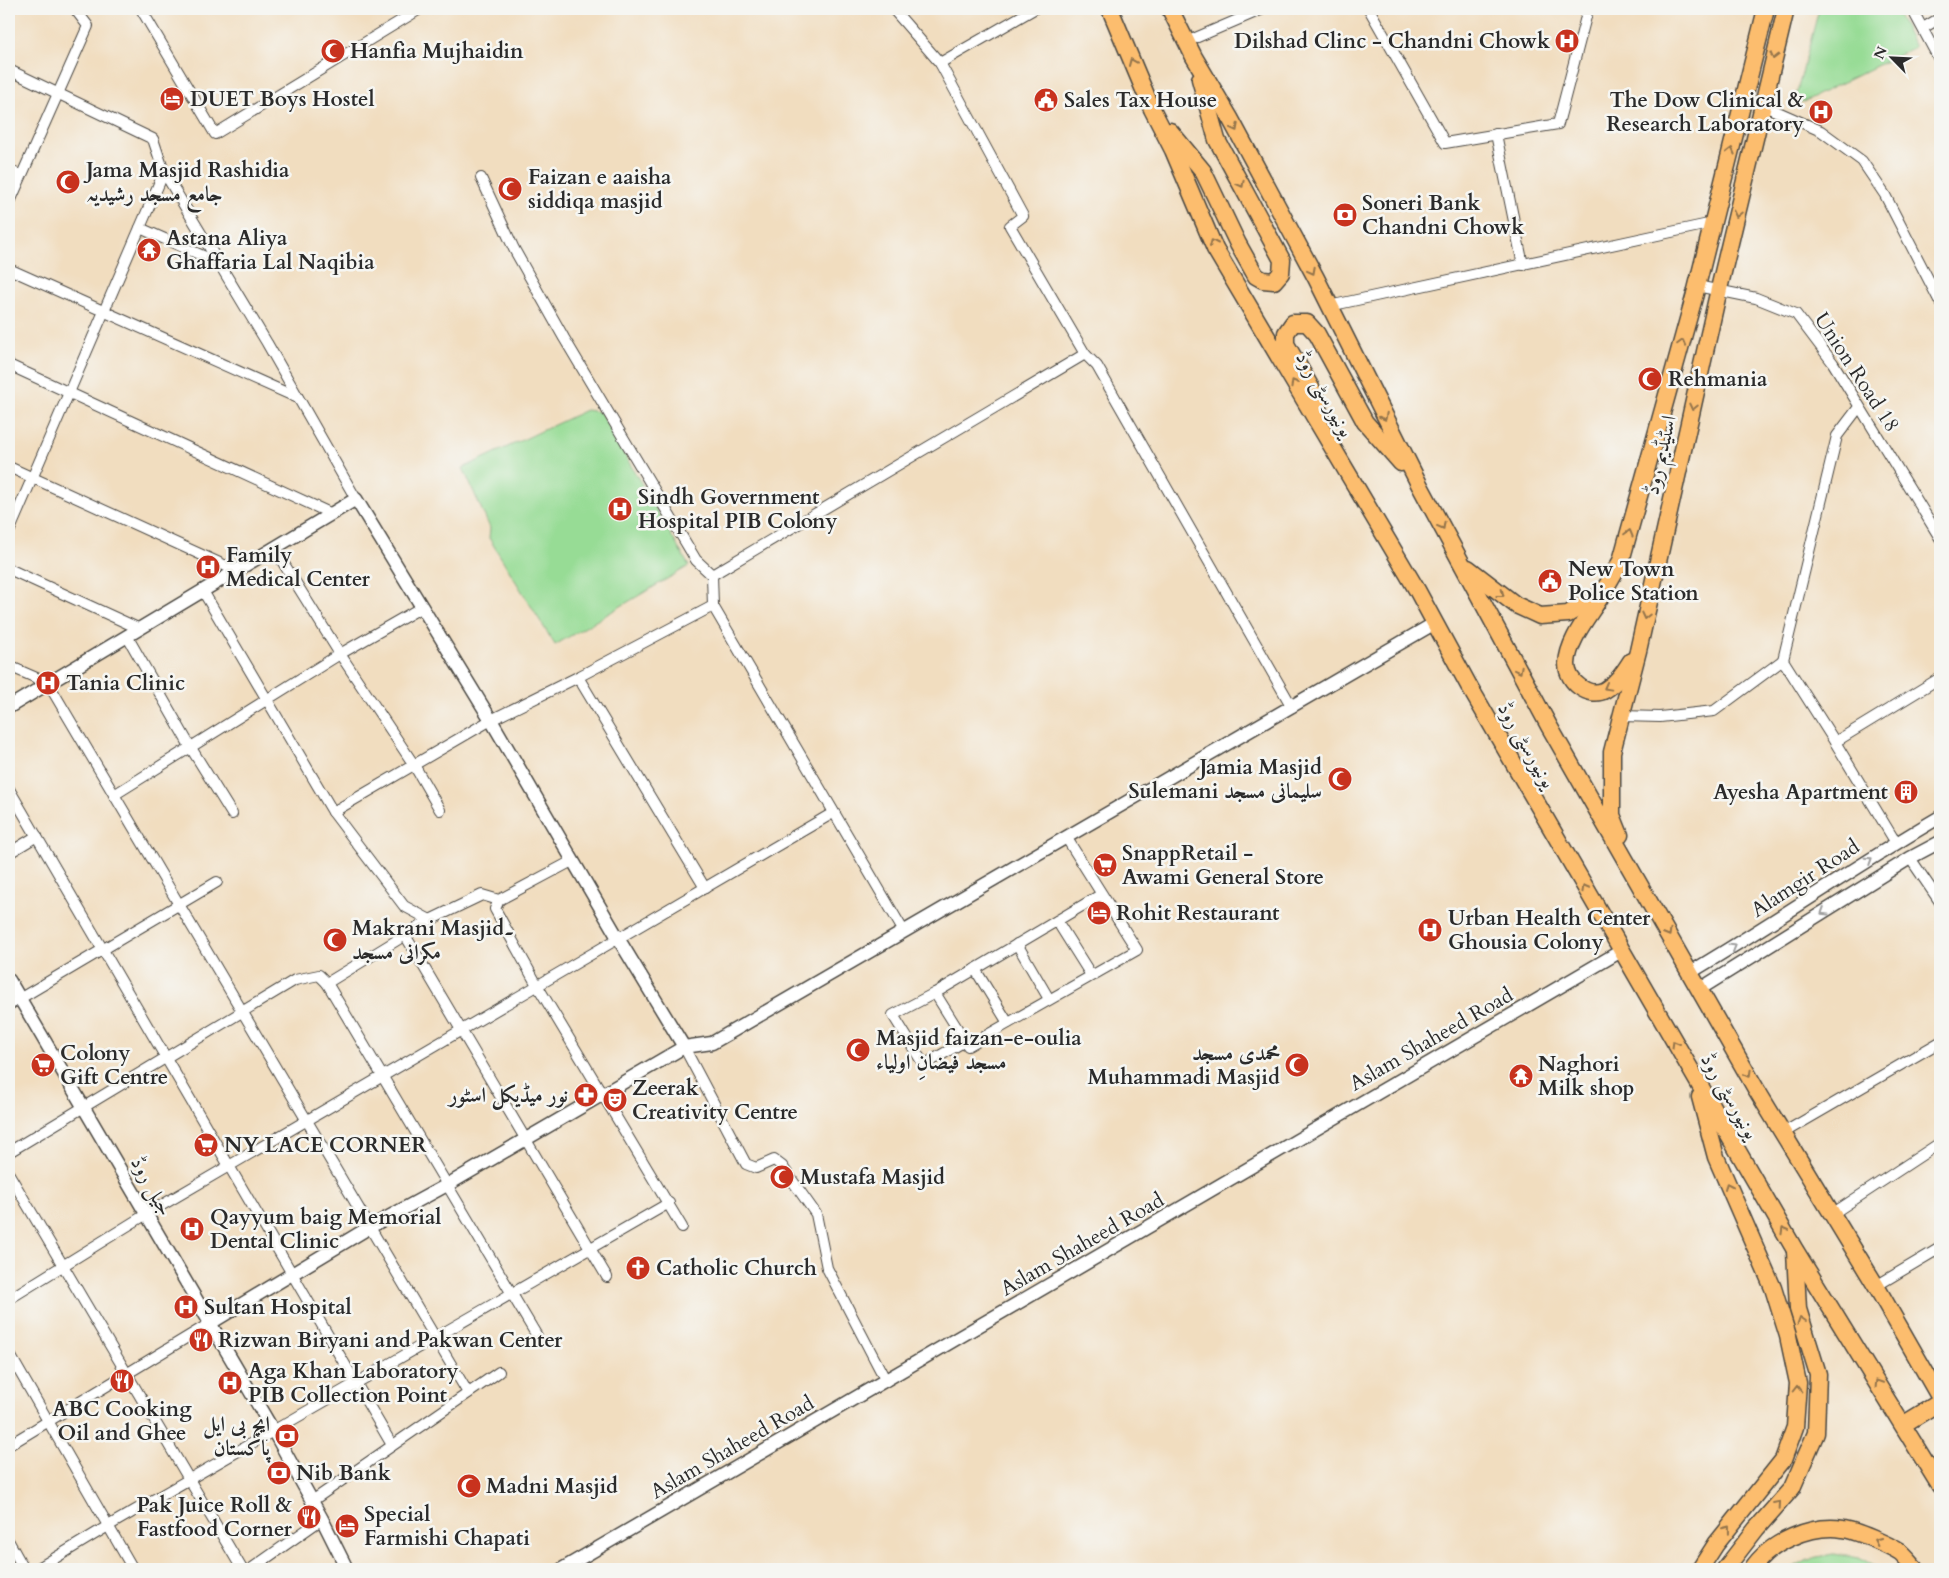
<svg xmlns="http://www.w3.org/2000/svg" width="1949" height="1578" font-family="Cardo,Amiri,serif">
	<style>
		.green { fill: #97dc95; stroke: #618460 }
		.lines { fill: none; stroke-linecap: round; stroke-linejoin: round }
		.minor-casing { stroke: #494641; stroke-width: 12 }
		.tertiary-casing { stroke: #494641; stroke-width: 15 }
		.primary-casing { stroke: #494641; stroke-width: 19 }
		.minor { stroke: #fff; stroke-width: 10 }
		.tertiary { stroke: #fff; stroke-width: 12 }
		.primary { stroke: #fcbd6e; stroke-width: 16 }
		.oneway { stroke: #94744c }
		.oneway2 { stroke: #a0a0a0 }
		.labels { text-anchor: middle; stroke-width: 5; stroke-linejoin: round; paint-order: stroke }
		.poi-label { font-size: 21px; font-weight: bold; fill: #2b2b2b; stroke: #f6f6f2; text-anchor: start }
		.street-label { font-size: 21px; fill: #2b2b2b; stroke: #f6f6f2 }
	</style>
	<rect width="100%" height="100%" fill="#f6f6f2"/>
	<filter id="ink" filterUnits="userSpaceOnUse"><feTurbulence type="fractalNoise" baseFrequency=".02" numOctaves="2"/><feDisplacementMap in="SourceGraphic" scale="10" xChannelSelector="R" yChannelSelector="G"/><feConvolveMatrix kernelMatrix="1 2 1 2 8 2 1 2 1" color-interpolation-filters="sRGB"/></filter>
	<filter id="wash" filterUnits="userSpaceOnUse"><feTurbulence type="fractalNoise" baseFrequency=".0096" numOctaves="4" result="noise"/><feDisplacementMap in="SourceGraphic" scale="20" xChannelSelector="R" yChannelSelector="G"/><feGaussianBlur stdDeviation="1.12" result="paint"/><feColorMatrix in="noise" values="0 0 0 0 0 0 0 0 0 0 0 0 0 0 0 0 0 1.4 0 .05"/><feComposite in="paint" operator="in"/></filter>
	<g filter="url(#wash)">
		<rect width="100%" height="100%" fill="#f1ddbf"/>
		<g class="green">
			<polygon points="1819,9 1895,9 1915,47 1793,107"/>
			<polygon points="586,410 600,412 689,566 555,645 489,538 490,528 463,468"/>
			<polygon points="1833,1554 1859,1558 1880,1569 1790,1569 1808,1559"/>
		</g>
	</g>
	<g filter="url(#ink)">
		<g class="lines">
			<defs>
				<g id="minor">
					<polyline points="141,9 215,134 420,9"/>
					<polyline points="1369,9 1445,143 1558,124 1588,9"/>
					<polyline points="1912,9 1940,61"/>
					<polyline points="1923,28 1940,18"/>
					<polyline points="1186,42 1263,9"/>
					<polyline points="940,63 1034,9"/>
					<polyline points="9,70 153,139 164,172 267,343 356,499"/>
					<polyline points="1762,105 1821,131 1862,161 1885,195 1940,302"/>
					<polyline points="1496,134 1523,265"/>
					<polyline points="9,170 21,176"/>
					<polyline points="481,178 514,249 564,338 696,560 712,575 1085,354 1010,226 1023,216 940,63 893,9"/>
					<polyline points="9,204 88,26 75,9"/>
					<polyline points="140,228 219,263"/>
					<polyline points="9,269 298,398"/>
					<polyline points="1697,286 1756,298 1796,314 1833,363 1940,538"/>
					<polyline points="1329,306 1713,223"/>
					<polyline points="1085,354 1097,366 1292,707"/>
					<polyline points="9,365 332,514"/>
					<polyline points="1859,407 1837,436 1783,660 1835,742 1896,843"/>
					<polyline points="9,467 237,571"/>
					<polyline points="9,532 164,172"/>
					<polyline points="274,548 340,654 414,765 440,810"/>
					<polyline points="9,569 140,629"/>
					<polyline points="712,575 713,606 903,930"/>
					<polyline points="203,591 333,812 404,906 430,920"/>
					<polyline points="127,636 191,748 232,814"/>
					<polyline points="9,666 48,683 468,1393"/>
					<polyline points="578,677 705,888"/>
					<polyline points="1621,716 1660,717 1714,711 1783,660"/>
					<polyline points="1835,742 1940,678"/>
					<polyline points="9,789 392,1445"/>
					<polyline points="114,795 340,654 422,607"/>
					<polyline points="333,812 491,720 578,677 713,606"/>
					<polyline points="1066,837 1137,950 968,1046 965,1041 924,1065 893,1015 935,993 1102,894"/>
					<polyline points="9,853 37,836"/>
					<polyline points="1910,858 1940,902"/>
					<polyline points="499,900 495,909 537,985 682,1227"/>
					<polyline points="1057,921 1091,975"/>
					<polyline points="405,935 607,1277"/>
					<polyline points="1017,944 1049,999"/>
					<polyline points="975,969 1008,1023"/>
					<polyline points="327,983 537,1336"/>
					<polyline points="935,993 965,1041"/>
					<polyline points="9,1005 217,882"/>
					<polyline points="684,1047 746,1164 756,1168 774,1160 782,1166 816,1214 827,1268 886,1381"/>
					<polyline points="1783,1133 1940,1042"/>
					<polyline points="9,1152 295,980 319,975 327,983 430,920 482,895 499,900 572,861"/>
					<polyline points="9,1174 242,1569"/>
					<polyline points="1832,1214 1940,1143"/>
					<polyline points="1876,1286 1940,1248"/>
					<polyline points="9,1299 145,1215 833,813"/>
					<polyline points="9,1353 133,1569"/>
					<polyline points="9,1445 209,1324"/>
					<polyline points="312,1501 499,1372"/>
					<polyline points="9,1542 24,1569"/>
					<polyline points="37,1569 108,1526 669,1203"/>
					<polyline points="251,1569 322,1519"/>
				</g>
				<g id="tertiary">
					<polyline points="9,707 356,499 491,720 618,938 684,1047"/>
					<path d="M1691 972C1775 922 1856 866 1940 817"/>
					<polyline points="9,980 274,1432 322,1519 347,1569"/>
					<polyline points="1700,989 1910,858 1940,842"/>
					<polyline points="209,1324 370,1227 447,1185 684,1047 712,1043 1435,623"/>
					<polyline points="562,1569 1621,951"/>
				</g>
				<g id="primary">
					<polyline points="1110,9 1152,109 1173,150 1215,249 1417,590 1469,686 1795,1250 1940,1486"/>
					<polyline points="1170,9 1194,57 1230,118 1316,278 1419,484 1549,726 1756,1089 1876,1286 1940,1398"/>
					<polyline points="1170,131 1203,171 1238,244 1256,276 1263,280 1274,281 1281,273 1282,260 1217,140 1200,79"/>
					<polyline points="1321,419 1314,393 1286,344 1286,333 1293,323 1307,323 1317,334 1365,422 1401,463"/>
					<polyline points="1468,568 1516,605 1540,616 1568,614 1602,594 1621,561 1695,294 1766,9"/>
					<path d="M1601 596C1589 616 1568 640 1567 664 1567 682 1589 699 1605 690 1617 683 1624 672 1631 661"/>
					<polyline points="1620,835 1612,815 1612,752 1638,651 1719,289 1786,9"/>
					<polyline points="1700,1097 1716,1157 1773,1288 1788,1336 1798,1383 1795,1427 1783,1460 1716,1544 1700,1569"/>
					<polyline points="1904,1424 1940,1402"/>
					<polyline points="1725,1569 1756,1529 1792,1488 1816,1433 1818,1374 1798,1309 1795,1251"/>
					<path d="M1752 1569C1770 1542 1811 1524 1843 1529 1855 1530 1889 1545 1900 1552 1906 1557 1911 1564 1916 1569"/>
				</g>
			</defs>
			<use href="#minor" class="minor-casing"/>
			<use href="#tertiary" class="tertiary-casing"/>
			<use href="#primary" class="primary-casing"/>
			<use href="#minor" class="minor"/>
			<use href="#tertiary" class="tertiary"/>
			<use href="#primary" class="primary"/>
		</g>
		<defs><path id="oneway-chevron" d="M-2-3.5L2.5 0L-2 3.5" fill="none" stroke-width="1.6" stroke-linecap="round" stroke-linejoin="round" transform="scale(1.25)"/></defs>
		<g class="oneway">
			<use href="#oneway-chevron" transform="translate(1774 56) rotate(104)"/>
			<use href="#oneway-chevron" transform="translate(1132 62) rotate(-113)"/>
			<use href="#oneway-chevron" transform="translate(1235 128) rotate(62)"/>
			<use href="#oneway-chevron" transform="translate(1731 151) rotate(-76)"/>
			<use href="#oneway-chevron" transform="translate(1241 184) rotate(62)"/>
			<use href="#oneway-chevron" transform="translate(1737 214) rotate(103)"/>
			<use href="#oneway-chevron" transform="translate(1213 243) rotate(-114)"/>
			<use href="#oneway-chevron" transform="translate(1312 271) rotate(62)"/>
			<use href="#oneway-chevron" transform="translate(1682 343) rotate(-75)"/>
			<use href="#oneway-chevron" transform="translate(1294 383) rotate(-120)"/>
			<use href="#oneway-chevron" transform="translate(1693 407) rotate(103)"/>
			<use href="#oneway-chevron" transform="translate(1384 417) rotate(63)"/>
			<use href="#oneway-chevron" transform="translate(1442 526) rotate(61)"/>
			<use href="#oneway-chevron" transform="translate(1629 533) rotate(-75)"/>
			<use href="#oneway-chevron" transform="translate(1501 594) rotate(37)"/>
			<use href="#oneway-chevron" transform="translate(1645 616) rotate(103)"/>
			<use href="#oneway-chevron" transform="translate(1519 670) rotate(62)"/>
			<use href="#oneway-chevron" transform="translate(1607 687) rotate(151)"/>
			<use href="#oneway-chevron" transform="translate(1585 888) rotate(-120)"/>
			<use href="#oneway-chevron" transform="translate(1668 933) rotate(60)"/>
			<use href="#oneway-chevron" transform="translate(1675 1044) rotate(-120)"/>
			<use href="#oneway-chevron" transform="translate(1748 1074) rotate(61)"/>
			<use href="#oneway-chevron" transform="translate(1728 1186) rotate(-114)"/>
			<use href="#oneway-chevron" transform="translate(1784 1230) rotate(-120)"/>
			<use href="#oneway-chevron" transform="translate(1801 1320) rotate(-108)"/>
			<use href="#oneway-chevron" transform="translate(1878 1383) rotate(-122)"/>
			<use href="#oneway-chevron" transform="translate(1797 1389) rotate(-90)"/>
			<use href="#oneway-chevron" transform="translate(1778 1504) rotate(-49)"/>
			<use href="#oneway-chevron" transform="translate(1727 1529) rotate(-52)"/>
			<use href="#oneway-chevron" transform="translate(1877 1541) rotate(-155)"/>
		</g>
		<g class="oneway2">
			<use href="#oneway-chevron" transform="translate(1869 860) rotate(-33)"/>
			<use href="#oneway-chevron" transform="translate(1824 912) rotate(148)"/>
			<use href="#oneway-chevron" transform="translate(1733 947) rotate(-30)"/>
		</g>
	</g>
	<defs>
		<symbol id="hospital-disc" viewBox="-11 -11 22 22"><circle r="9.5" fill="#c8321e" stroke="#f6f6f2"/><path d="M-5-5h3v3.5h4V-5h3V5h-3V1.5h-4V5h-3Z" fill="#fff"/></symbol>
		<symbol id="mosque-disc" viewBox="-11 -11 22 22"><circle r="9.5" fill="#c8321e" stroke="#f6f6f2"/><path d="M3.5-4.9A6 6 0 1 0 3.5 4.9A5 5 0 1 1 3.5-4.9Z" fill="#fff"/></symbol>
		<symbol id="hotel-disc" viewBox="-11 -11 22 22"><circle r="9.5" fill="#c8321e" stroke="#f6f6f2"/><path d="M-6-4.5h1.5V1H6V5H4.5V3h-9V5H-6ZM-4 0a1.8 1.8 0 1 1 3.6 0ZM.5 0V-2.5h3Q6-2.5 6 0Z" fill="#fff"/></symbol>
		<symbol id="civic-disc" viewBox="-11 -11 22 22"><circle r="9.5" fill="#c8321e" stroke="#f6f6f2"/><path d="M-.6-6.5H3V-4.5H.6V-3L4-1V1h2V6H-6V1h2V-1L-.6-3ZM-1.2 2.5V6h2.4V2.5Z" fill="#fff"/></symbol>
		<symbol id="bank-disc" viewBox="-11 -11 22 22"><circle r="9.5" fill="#c8321e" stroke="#f6f6f2"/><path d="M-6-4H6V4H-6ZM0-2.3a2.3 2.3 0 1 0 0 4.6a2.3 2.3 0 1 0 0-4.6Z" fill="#fff"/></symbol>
		<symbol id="temple-disc" viewBox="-11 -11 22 22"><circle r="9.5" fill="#c8321e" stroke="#f6f6f2"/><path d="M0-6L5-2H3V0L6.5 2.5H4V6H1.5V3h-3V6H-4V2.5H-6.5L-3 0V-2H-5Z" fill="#fff"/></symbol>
		<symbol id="building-disc" viewBox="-11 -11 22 22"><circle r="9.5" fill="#c8321e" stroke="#f6f6f2"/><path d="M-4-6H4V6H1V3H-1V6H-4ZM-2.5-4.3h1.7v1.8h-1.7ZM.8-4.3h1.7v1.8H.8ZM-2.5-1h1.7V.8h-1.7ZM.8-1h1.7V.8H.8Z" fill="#fff"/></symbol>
		<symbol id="supermarket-disc" viewBox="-11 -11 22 22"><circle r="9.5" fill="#c8321e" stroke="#f6f6f2"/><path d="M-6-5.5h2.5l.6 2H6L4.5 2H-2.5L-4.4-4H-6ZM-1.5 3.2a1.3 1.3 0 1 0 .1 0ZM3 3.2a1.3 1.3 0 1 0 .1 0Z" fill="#fff"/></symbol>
		<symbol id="pharmacy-disc" viewBox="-11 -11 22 22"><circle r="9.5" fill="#c8321e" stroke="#f6f6f2"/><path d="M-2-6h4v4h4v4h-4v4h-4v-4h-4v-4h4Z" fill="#fff"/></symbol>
		<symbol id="theatre-disc" viewBox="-11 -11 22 22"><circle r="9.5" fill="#c8321e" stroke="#f6f6f2"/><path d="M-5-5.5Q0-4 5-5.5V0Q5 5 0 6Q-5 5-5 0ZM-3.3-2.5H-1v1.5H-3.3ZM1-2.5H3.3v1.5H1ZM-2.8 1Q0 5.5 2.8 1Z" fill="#fff"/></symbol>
		<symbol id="church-disc" viewBox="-11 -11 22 22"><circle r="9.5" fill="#c8321e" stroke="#f6f6f2"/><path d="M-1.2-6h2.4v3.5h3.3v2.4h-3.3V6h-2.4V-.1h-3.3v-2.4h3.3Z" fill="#fff"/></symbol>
		<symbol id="restaurant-disc" viewBox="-11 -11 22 22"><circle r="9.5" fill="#c8321e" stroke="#f6f6f2"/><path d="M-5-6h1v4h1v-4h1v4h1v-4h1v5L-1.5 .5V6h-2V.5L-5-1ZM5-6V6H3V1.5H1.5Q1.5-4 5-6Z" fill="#fff"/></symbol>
	</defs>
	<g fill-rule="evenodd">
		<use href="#hospital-disc" x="1553" y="27" width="28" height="28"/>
		<use href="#mosque-disc" x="319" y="37" width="28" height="28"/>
		<use href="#hotel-disc" x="158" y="85" width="28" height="28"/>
		<use href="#civic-disc" x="1032" y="86" width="28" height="28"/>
		<use href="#hospital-disc" x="1807" y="98" width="28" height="28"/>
		<use href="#mosque-disc" x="54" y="168" width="28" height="28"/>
		<use href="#mosque-disc" x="496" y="175" width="28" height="28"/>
		<use href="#bank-disc" x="1331" y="201" width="28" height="28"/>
		<use href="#temple-disc" x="135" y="236" width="28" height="28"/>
		<use href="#mosque-disc" x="1636" y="365" width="28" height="28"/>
		<use href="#hospital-disc" x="606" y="495" width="28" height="28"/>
		<use href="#hospital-disc" x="194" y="553" width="28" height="28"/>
		<use href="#civic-disc" x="1536" y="567" width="28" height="28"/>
		<use href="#hospital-disc" x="34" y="669" width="28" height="28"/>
		<use href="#mosque-disc" x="1326" y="765" width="28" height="28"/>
		<use href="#building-disc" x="1892" y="778" width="28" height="28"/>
		<use href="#supermarket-disc" x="1091" y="851" width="28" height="28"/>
		<use href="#hotel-disc" x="1085" y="899" width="28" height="28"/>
		<use href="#hospital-disc" x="1416" y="916" width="28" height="28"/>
		<use href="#mosque-disc" x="321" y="926" width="28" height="28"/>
		<use href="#mosque-disc" x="844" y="1036" width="28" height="28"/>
		<use href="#supermarket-disc" x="29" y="1051" width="28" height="28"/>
		<use href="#mosque-disc" x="1283" y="1051" width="28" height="28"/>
		<use href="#temple-disc" x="1507" y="1062" width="28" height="28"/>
		<use href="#pharmacy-disc" x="572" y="1081" width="28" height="28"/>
		<use href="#theatre-disc" x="601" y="1086" width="28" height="28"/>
		<use href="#supermarket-disc" x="192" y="1131" width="28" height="28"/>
		<use href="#mosque-disc" x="768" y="1163" width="28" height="28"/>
		<use href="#hospital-disc" x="178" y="1215" width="28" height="28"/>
		<use href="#church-disc" x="624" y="1254" width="28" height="28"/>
		<use href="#hospital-disc" x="172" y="1293" width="28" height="28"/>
		<use href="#restaurant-disc" x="187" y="1326" width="28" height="28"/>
		<use href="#restaurant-disc" x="108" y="1367" width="28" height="28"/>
		<use href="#hospital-disc" x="216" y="1369" width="28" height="28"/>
		<use href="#bank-disc" x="273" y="1422" width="28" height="28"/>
		<use href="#bank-disc" x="265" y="1459" width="28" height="28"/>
		<use href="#mosque-disc" x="455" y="1472" width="28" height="28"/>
		<use href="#restaurant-disc" x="295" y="1503" width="28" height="28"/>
		<use href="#hotel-disc" x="333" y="1512" width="28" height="28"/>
	</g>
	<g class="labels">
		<g class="poi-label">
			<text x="1550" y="48" text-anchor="end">Dilshad Clinc - Chandni Chowk</text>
			<text x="350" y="58">Hanfia Mujhaidin</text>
			<text x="190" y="106">DUET Boys Hostel</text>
			<text x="1064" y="107">Sales Tax House</text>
			<text x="1804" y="107" text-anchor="end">The Dow Clinical &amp;<tspan x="1804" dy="24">Research Laboratory</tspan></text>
			<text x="86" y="177">Jama Masjid Rashidia<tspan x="86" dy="24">جامع مسجد رشیدیہ</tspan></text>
			<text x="528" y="184">Faizan e aaisha<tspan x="528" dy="24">siddiqa masjid</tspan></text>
			<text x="1362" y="210">Soneri Bank<tspan x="1362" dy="24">Chandni Chowk</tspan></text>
			<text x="166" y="245">Astana Aliya<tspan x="166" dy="24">Ghaffaria Lal Naqibia</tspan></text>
			<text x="1668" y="386">Rehmania</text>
			<text x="638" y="504">Sindh Government<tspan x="638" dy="24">Hospital PIB Colony</tspan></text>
			<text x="226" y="562">Family<tspan x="226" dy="24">Medical Center</tspan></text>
			<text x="1568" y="576">New Town<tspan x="1568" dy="24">Police Station</tspan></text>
			<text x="66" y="690">Tania Clinic</text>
			<text x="1322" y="774" text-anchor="end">Jamia Masjid<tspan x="1322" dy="24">Sulemani سلیمانی مسجد</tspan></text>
			<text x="1888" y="799" text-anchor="end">Ayesha Apartment</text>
			<text x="1122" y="860">SnappRetail -<tspan x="1122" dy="24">Awami General Store</tspan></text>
			<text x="1116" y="920">Rohit Restaurant</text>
			<text x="1448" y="925">Urban Health Center<tspan x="1448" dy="24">Ghousia Colony</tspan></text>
			<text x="352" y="935">Makrani Masjid۔<tspan x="352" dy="24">مکرانی مسجد</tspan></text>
			<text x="876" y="1045">Masjid faizan-e-oulia<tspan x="876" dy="24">مسجد فیضانِ اولیاء</tspan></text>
			<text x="60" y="1060">Colony<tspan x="60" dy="24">Gift Centre</tspan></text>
			<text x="1280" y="1060" text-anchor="end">محمدی مسجد<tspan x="1280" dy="24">Muhammadi Masjid</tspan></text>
			<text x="1538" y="1071">Naghori<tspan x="1538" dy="24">Milk shop</tspan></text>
			<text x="632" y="1095">Zeerak<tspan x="632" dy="24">Creativity Centre</tspan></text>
			<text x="568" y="1102" text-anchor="end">نور میڈیکل اسٹور</text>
			<text x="224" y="1152">NY LACE CORNER</text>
			<text x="800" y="1184">Mustafa Masjid</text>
			<text x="210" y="1224">Qayyum baig Memorial<tspan x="210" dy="24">Dental Clinic</tspan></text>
			<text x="656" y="1275">Catholic Church</text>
			<text x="204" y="1314">Sultan Hospital</text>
			<text x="218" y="1347">Rizwan Biryani and Pakwan Center</text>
			<text x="248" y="1378">Aga Khan Laboratory<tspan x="248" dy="24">PIB Collection Point</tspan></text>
			<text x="122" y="1416" text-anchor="middle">ABC Cooking<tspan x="122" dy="24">Oil and Ghee</tspan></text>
			<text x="270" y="1431" text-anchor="end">ایچ بی ایل<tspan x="270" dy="24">پاکستان</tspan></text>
			<text x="296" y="1480">Nib Bank</text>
			<text x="486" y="1493">Madni Masjid</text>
			<text x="292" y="1512" text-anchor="end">Pak Juice Roll &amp;<tspan x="292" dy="24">Fastfood Corner</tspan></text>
			<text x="364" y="1521">Special<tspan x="364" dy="24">Farmishi Chapati</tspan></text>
		</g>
		<g class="street-label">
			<text transform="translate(1857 372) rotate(57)" y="7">Union Road 18</text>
			<text transform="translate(1325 394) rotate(60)" y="7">یونیورسٹی روڈ</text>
			<text transform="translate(1660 455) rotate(-77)" y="7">اسٹیڈیم روڈ</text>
			<text transform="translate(1527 745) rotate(60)" y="7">یونیورسٹی روڈ</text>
			<text transform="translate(1805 878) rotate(-33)" y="7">Alamgir Road</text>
			<text transform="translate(1431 1039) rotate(-30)" y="7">Aslam Shaheed Road</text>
			<text transform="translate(1730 1096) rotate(60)" y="7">یونیورسٹی روڈ</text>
			<text transform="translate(152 1186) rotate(61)" y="7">جیل روڈ</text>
			<text transform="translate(1082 1244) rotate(-30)" y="7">Aslam Shaheed Road</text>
			<text transform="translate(732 1447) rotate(-30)" y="7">Aslam Shaheed Road</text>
		</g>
	</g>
	<rect width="1949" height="1578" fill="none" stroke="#f6f6f2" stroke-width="30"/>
	<g transform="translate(1892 58) rotate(294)" stroke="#f6f6f2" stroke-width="4" paint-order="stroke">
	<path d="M0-4L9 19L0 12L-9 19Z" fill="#2b2b2b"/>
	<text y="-8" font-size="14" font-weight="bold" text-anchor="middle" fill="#2b2b2b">N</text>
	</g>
</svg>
